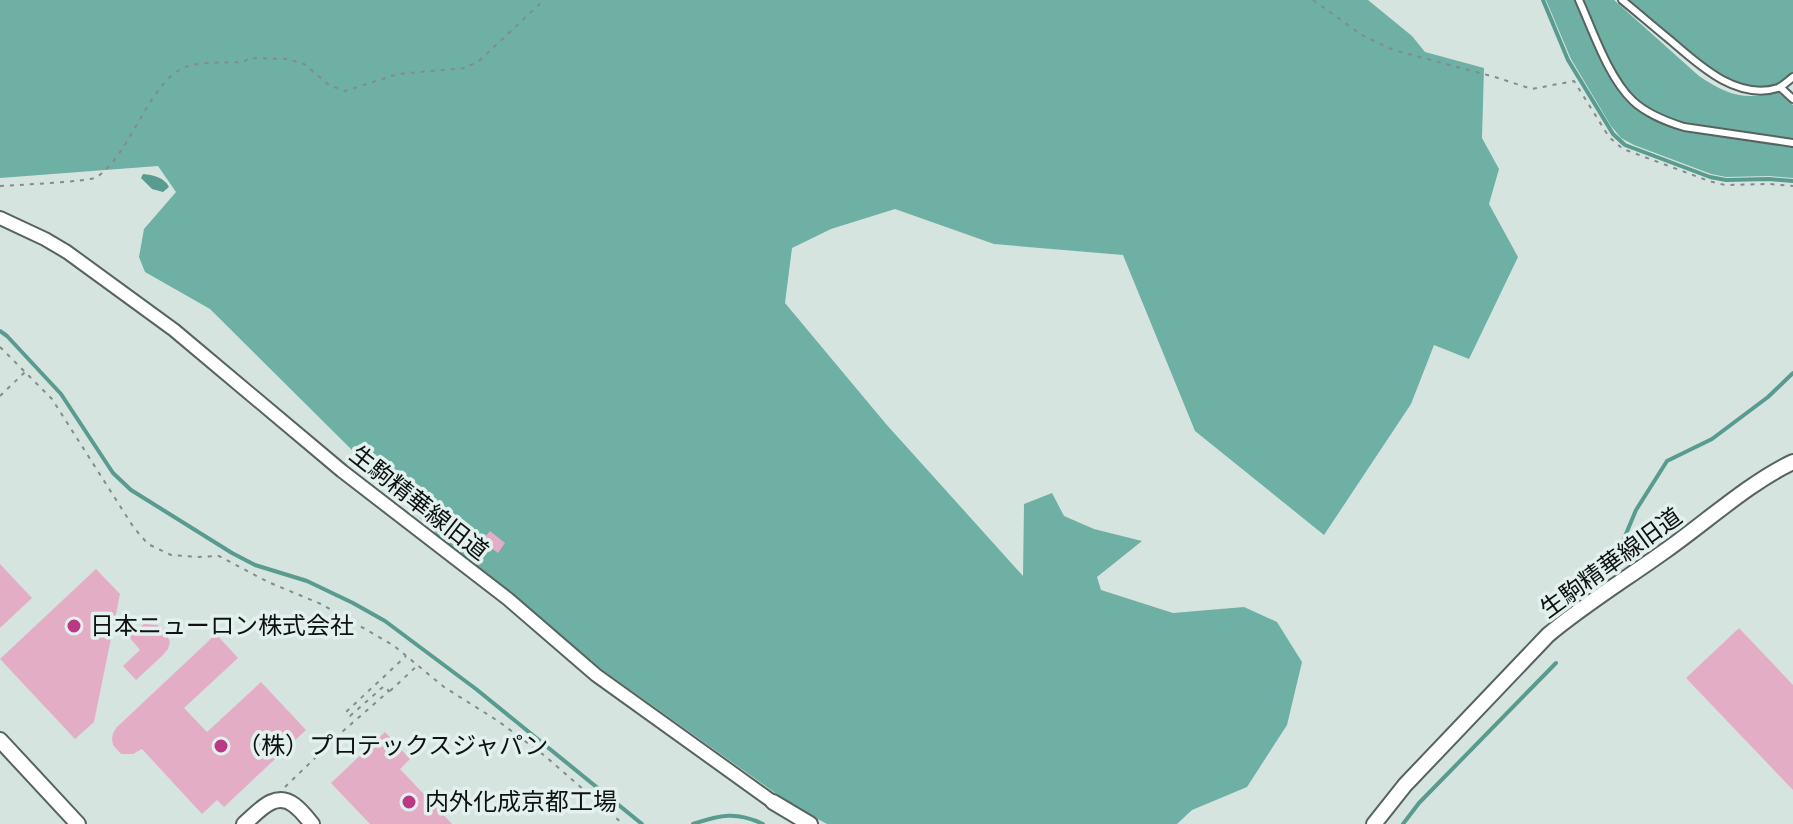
<svg xmlns="http://www.w3.org/2000/svg" width="1793" height="824" font-family="Roboto,'Noto Sans JP',sans-serif">
	<style>
		.forest { fill: #6eb0a3 }
		.water { fill: #599b8e }
		.lines { fill: none; stroke-linecap: round; stroke-linejoin: round }
		.stream { stroke: #599b8e; stroke-width: 4 }
		.building { fill: #e4adc6 }
		.service-casing { stroke: #576360; stroke-width: 10 }
		.minor-casing { stroke: #576360; stroke-width: 16 }
		.tertiary-casing { stroke: #576360; stroke-width: 18 }
		.path { stroke: #828c89; stroke-width: 2; stroke-dasharray: 4 6; stroke-linecap: butt }
		.service { stroke: #fff; stroke-width: 6 }
		.minor { stroke: #fff; stroke-width: 12 }
		.tertiary { stroke: #fff; stroke-width: 14 }
		.poi-dot { fill: #bb3982; stroke: #e3f1ee; stroke-width: 3 }
		.labels { text-anchor: middle; stroke-width: 7; stroke-linejoin: round; paint-order: stroke }
		.street-label { font-size: 24px; fill: #0e1211; stroke: #e3f1ee }
		.poi-label { font-size: 24px; fill: #0e1211; stroke: #e3f1ee; text-anchor: start }
	</style>
	<rect width="100%" height="100%" fill="#d6e4e0"/>
	<g class="forest">
		<polygon points="0,0 1368,0 1412,36 1425,52 1484,68 1482,138 1499,169 1489,204 1518,257 1469,359 1434,345 1411,404 1324,535 1195,431 1123,255 994,244 895,209 831,229 792,248 785,303 886,424 1023,576 1024,504 1052,493 1064,516 1094,529 1142,541 1097,577 1101,590 1173,613 1244,607 1277,622 1302,662 1287,725 1247,787 1192,810 1177,824 827,824 792,805 499,596 210,309 145,272 139,257 144,229 176,192 158,166 0,178"/>
		<path d="M1546 0H1614L1699 76C1728 95 1744 101 1778 92L1793 105V178L1769 176 1726 177 1711 174 1634 145 1621 138 1611 126 1571 59Z"/>
		<path d="M1629 0H1793V72C1788 76 1783 81 1778 84 1732 103 1661 27 1629 0Z"/>
	</g>
	<path class="water" d="M143 174C153 175 164 177 169 187L163 192 152 189 141 178Z"/>
	<g class="lines">
		<g class="stream">
			<polyline points="1543,0 1568,60 1613,134 1625,145 1710,177 1726,180 1769,179 1793,181"/>
			<polyline points="0,331 7,336 61,394 113,473 131,490 232,553 255,565 307,581 353,603 385,621 476,689 642,824"/>
			<polyline points="1610,572 1636,510 1667,461 1712,439 1768,397 1793,373"/>
			<path d="M693 824C720 815 736 811 763 824"/>
			<polyline points="1403,824 1419,803 1556,663"/>
		</g>
	</g>
	<g class="building">
		<polygon points="490,531 505,543 498,553 482,541"/>
		<polygon points="0,564 32,598 0,628"/>
		<polygon points="96,569 120,594 94,722 75,739 0,659"/>
		<polygon points="144,624 157,625 164,629 170,642 168,649 163,655 136,680 123,666 140,650 129,637"/>
		<polygon points="1739,628 1793,685 1793,790 1686,678"/>
		<polygon points="216,634 238,658 184,708 207,732 261,682 306,730 224,807 217,800 202,814 142,749 133,754 121,754 113,745 112,739 113,733 117,727"/>
		<polygon points="385,732 410,759 400,769 452,824 370,824 331,783"/>
	</g>
	<g class="lines">
		<defs>
			<g id="service">
				<path d="M1579 0C1593 31 1608 77 1633 101 1647 114 1665 121 1684 127L1793 143"/>
				<path d="M1622 0C1638 13 1654 27 1670 40 1698 64 1736 101 1778 88 1783 86 1788 81 1793 77"/>
				<polyline points="1780,87 1793,99"/>
			</g>
			<polyline id="minor" points="0,218 45,239 67,252 174,330 342,471 508,599 596,675 773,802"/>
			<g id="tertiary">
				<polyline points="0,740 78,824"/>
				<polyline points="773,802 810,824"/>
				<path d="M244 824C258 812 275 790 294 805 301 810 307 818 312 824"/>
				<path d="M1374 824 1405 785 1548 635C1585 604 1626 579 1665 551 1705 523 1750 482 1793 462"/>
			</g>
		</defs>
		<use href="#service" class="service-casing"/>
		<use href="#minor" class="minor-casing"/>
		<use href="#tertiary" class="tertiary-casing"/>
		<g class="path">
			<polyline points="1313,0 1362,35 1393,50 1495,77 1532,89 1574,81 1609,137 1623,149 1709,181 1725,185 1769,184 1793,186"/>
			<path d="M0 186C15 185 89 182 97 177 132 153 151 75 189 66 206 61 226 63 244 62L249 58 287 59 304 64 329 85 345 91 398 74 465 68 479 61 544 0"/>
			<polyline points="0,347 52,399 134,528 148,544 171,555 197,557 219,556 268,582 321,604 393,645 444,687 498,721 545,756 623,824"/>
			<polyline points="0,396 25,372"/>
			<polyline points="390,691 418,665"/>
			<polyline points="285,787 342,732 389,691 384,686 350,716 346,712 406,656"/>
		</g>
		<use href="#service" class="service"/>
		<use href="#minor" class="minor"/>
		<use href="#tertiary" class="tertiary"/>
	</g>
	<g class="poi-dot">
		<circle cx="74" cy="626" r="8"/>
		<circle cx="221" cy="746" r="8"/>
		<circle cx="409" cy="802" r="8"/>
	</g>
	<g class="labels">
		<g class="street-label">
			<text transform="translate(419 503) rotate(38)" y="8">生駒精華線旧道</text>
			<text transform="translate(1611 563) rotate(-36)" y="8">生駒精華線旧道</text>
		</g>
		<g class="poi-label">
			<text x="90" y="634">日本ニューロン株式会社</text>
			<text x="237" y="754">（株）プロテックスジャパン</text>
			<text x="425" y="810">内外化成京都工場</text>
		</g>
	</g>
</svg>
